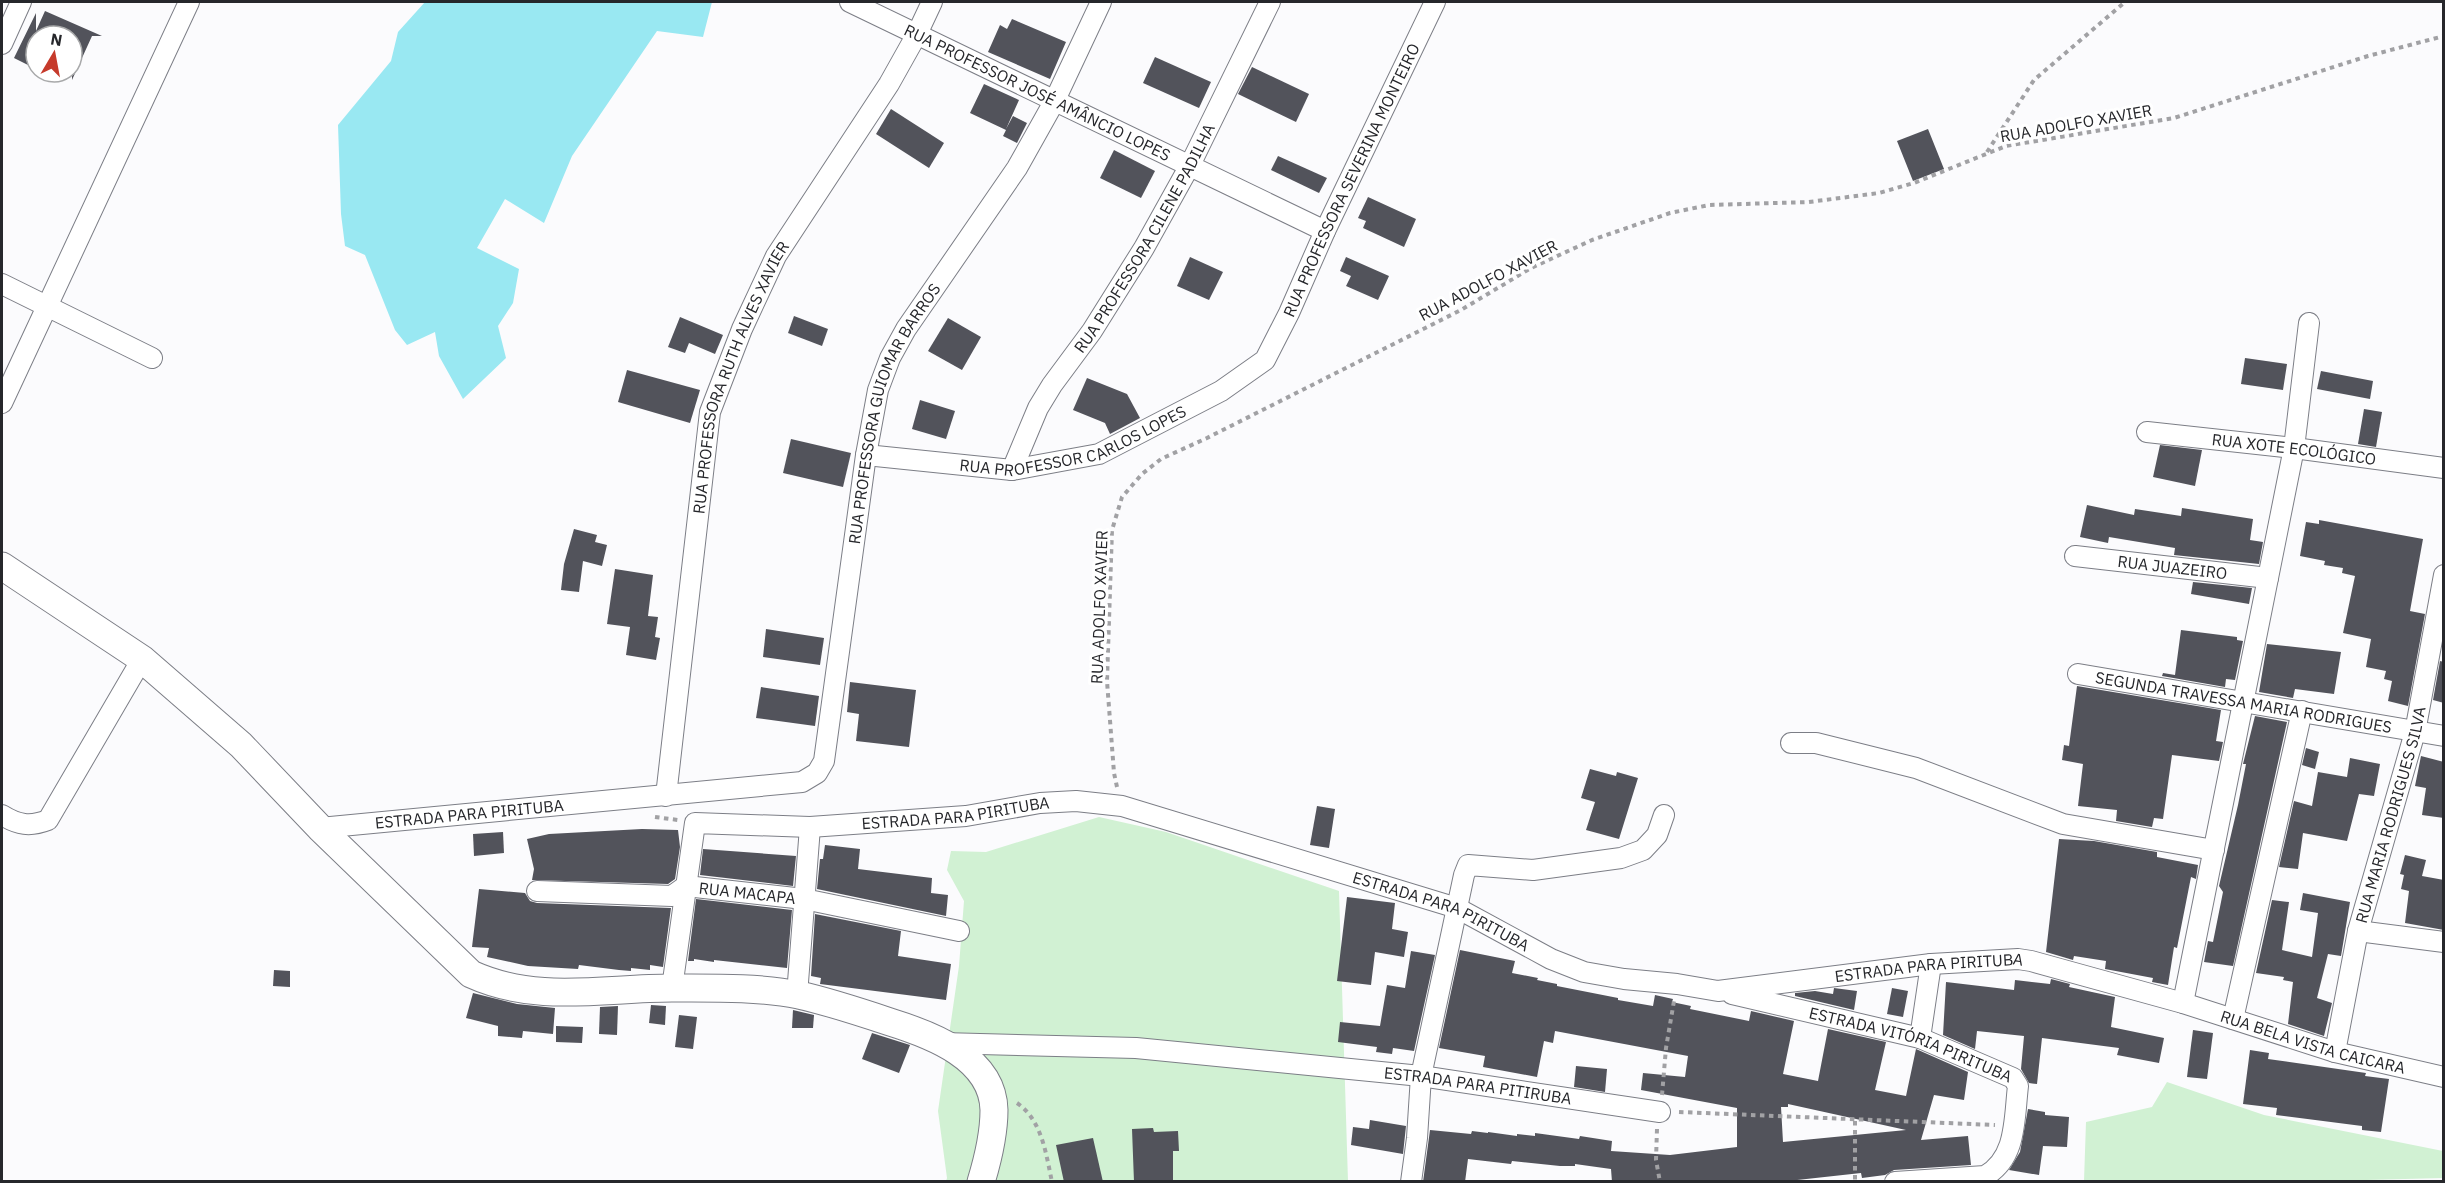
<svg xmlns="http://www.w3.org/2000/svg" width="2445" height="1183" font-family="'IBM Plex Sans',sans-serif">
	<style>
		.green { fill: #d1f1d3 }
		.water { fill: #99e8f2 }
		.building { fill: #52535b; fill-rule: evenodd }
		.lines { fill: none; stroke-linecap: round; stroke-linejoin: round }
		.minor-casing { stroke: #7c7e86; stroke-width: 22 }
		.secondary-casing { stroke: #7c7e86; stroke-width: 29 }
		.path { stroke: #a1a1a4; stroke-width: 4; stroke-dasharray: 4.5 4.5; stroke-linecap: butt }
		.minor { stroke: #fff; stroke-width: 20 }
		.secondary { stroke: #fff; stroke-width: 27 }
		.labels { text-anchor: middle; stroke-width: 6; stroke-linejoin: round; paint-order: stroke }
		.street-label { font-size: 16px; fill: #26272b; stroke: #fff }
	</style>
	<rect width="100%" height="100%" fill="#fbfbfd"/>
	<g class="green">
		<polygon points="1099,817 1166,832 1339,891 1348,1181 946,1181 947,1178 938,1111 959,966 964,901 947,870 951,851 986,852"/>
		<polygon points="2167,1082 2264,1115 2443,1151 2443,1178 2290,1182 2084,1181 2086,1122 2152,1107"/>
	</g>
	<polygon class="water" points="425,2 712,2 703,37 657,31 572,156 544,223 505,199 477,248 519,269 513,303 498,326 506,358 463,399 439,356 435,332 407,345 395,330 365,255 345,246 341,214 338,125 391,61 398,32"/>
	<g class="building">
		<polygon points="45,11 102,36 92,36 72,80 72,36 36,36 36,69 14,58 36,13 36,31"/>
		<polygon points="1012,19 1066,42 1050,79 988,52 1000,25 1007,29"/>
		<polygon points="1155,57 1211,82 1199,108 1143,83"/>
		<polygon points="1252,67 1309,94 1296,122 1238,94"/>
		<polygon points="984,84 1019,100 1006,129 1013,116 1027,123 1017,143 1003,136 1006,130 970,113"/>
		<polygon points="891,109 944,143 929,168 876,134"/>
		<polygon points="1928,129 1944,169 1913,181 1897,141"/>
		<polygon points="1114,150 1155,171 1141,198 1100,178"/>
		<polygon points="1278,156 1327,178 1319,193 1271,170"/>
		<polygon points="1368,197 1416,219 1404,247 1363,228 1366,221 1358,218"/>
		<polygon points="1190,257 1223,272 1209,300 1177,286"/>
		<polygon points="1346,257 1389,276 1378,300 1346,286 1351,276 1340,271"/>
		<polygon points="794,316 828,329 822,346 788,333"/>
		<polygon points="680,317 723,335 715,354 689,343 685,353 668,347"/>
		<polygon points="948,318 981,337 962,370 928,351"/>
		<polygon points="2245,358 2287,364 2283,390 2241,384"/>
		<polygon points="627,370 700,390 690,423 618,402"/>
		<polygon points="2321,371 2373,381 2370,399 2317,389"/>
		<polygon points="1087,378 1127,394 1140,418 1110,434 1105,423 1073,410"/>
		<polygon points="920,400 955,411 946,439 912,429"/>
		<polygon points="2364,409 2382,412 2376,447 2358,444"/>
		<polygon points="791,439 851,453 843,487 783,473"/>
		<polygon points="2160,445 2202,450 2195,486 2153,477"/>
		<polygon points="2087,505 2134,515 2135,509 2181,516 2182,508 2253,519 2250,540 2263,542 2259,564 2174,555 2175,548 2109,537 2108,543 2080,537"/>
		<polygon points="2319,520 2423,539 2410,611 2425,614 2408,706 2388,701 2392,681 2384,679 2386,671 2366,667 2371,639 2343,633 2355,576 2342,573 2343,568 2324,565 2325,561 2300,556 2306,522 2319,524"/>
		<polygon points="574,529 597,535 595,542 607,545 602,566 583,561 579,592 561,590 564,564"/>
		<polygon points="615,569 653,575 648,616 658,617 655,637 660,638 656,660 626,655 630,627 607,624"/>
		<polygon points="2193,582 2252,588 2249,604 2191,594"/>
		<polygon points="766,629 824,638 820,665 763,657"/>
		<polygon points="2181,630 2237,637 2237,640 2243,641 2235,680 2226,679 2225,687 2162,676 2163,673 2175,675"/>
		<polygon points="2267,644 2341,652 2334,694 2295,689 2293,698 2259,692"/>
		<polygon points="2440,661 2444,662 2444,703 2433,700"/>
		<polygon points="850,682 916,690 909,747 856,741 859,714 847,712"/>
		<polygon points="2077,686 2221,710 2216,741 2223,742 2219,761 2172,755 2163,819 2154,818 2152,827 2116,821 2117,810 2078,806 2083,764 2062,760 2064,745 2069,746"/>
		<polygon points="761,687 819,696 815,726 756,718"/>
		<polygon points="2255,716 2287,722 2233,966 2204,962 2208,941 2213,942 2223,892 2219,886 2238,805 2246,764 2243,764"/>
		<polygon points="2306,748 2319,752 2315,769 2302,765"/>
		<polygon points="2421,756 2444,762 2444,818 2422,815 2426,788 2415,786"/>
		<polygon points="2350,758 2380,764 2374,796 2359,794 2347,841 2303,833 2298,869 2279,867 2294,801 2312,806 2318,772 2347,777"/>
		<polygon points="1590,769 1616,776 1617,772 1638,778 1619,839 1586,830 1595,802 1581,798"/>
		<polygon points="1317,806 1335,809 1329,848 1310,845"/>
		<polygon points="642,829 678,830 680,847 675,879 668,884 532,880 534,869 527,839 549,834"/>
		<polygon points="503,832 504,853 474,856 473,834"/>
		<polygon points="2059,839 2094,841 2157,852 2157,857 2198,865 2196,879 2191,877 2177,948 2174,947 2168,985 2152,982 2153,978 2105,969 2106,961 2074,956 2073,960 2046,952"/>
		<polygon points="825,845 860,849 858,869 932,878 931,893 948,895 946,916 817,889 820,859 823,859"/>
		<polygon points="703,849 796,856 793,886 700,875"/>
		<polygon points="2405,855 2426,860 2422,876 2444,880 2444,930 2405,923 2409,891 2401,889 2404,875 2400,874"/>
		<polygon points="479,889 525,893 530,901 537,903 671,908 663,967 650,965 650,970 631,968 631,971 619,970 579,965 578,969 528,966 487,957 489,948 472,947"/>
		<polygon points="2303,893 2350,902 2341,956 2328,954 2317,998 2332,1003 2324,1036 2288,1024 2293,982 2283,980 2284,977 2256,973 2272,900 2289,902 2282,950 2312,957 2318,913 2300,910"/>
		<polygon points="1347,897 1395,903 1392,929 1408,932 1404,957 1375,952 1371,985 1337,981"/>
		<polygon points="696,899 792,910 787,968 714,960 714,962 694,959 694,961 688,961"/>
		<polygon points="815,914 901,931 898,956 951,964 946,1000 820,984 821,978 811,976"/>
		<path d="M1460 950 1515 961 1512 973 1538 978 1537 980 1557 984V986L1618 998V1000L1653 1006 1655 995 1673 999 1672 1002 1691 1006 1690 1009 1749 1021 1751 1011 1794 1021 1783 1074 1818 1081 1828 1029 1886 1042 1875 1090 1906 1096 1916 1049 1968 1072 1964 1100 1934 1095 1921 1140 1968 1136 1971 1165 1894 1170 1885 1175 1862 1178 1861 1173 1779 1182H1612L1611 1169 1575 1164V1166H1560L1512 1161 1511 1164 1468 1159 1465 1182H1423L1430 1130 1471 1134 1472 1131 1488 1133V1132L1517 1136V1134L1535 1136V1133L1579 1139 1580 1136 1612 1141 1611 1151 1670 1155 1737 1147V1108L1641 1090 1643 1073 1685 1077 1688 1056 1555 1031 1553 1043 1544 1041 1537 1077 1483 1067 1485 1056 1439 1048ZM1788 1104 1906 1130 1783 1142 1781 1107H1788Z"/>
		<polygon points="1411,951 1435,955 1414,1051 1393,1048 1392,1054 1376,1052 1377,1047 1338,1042 1340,1022 1380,1026 1387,985 1405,988"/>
		<polygon points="274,970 290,971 290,987 273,986"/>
		<polygon points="2051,979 2070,984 2069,987 2115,997 2111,1027 2164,1038 2159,1063 2117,1055 2119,1048 2042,1038 2037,1084 2029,1083 2021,1069 2024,1036 1977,1031 1975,1049 1943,1035 1946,982 2014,990 2015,980 2050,984"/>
		<polygon points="1834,988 1857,991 1854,1010 1795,996 1795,993 1815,991 1833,994"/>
		<polygon points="1892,988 1908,991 1903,1017 1887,1014"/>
		<polygon points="473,993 517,1004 555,1008 553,1034 523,1031 522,1038 498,1036 498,1026 466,1018"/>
		<polygon points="651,1005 666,1006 665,1025 649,1023"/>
		<polygon points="618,1006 617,1035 599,1034 600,1007"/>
		<polygon points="793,1010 814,1015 813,1028 792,1028"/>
		<polygon points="679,1015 697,1017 693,1049 675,1047"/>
		<polygon points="556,1026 583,1027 582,1043 556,1042"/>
		<polygon points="2193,1030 2213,1033 2207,1079 2187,1077"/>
		<polygon points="872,1033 910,1045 899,1073 862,1059"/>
		<polygon points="2250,1050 2269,1053 2268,1059 2366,1073 2365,1076 2389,1079 2381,1132 2362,1130 2362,1126 2276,1115 2277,1108 2243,1104"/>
		<polygon points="1576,1066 1607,1069 1605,1092 1574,1087"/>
		<polygon points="2028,1109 2045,1112 2045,1115 2069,1117 2067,1147 2043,1146 2039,1175 2009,1170 2020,1152"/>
		<polygon points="1370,1120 1406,1126 1403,1154 1351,1145 1353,1127 1369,1129"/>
		<polygon points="1153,1128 1154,1132 1178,1131 1179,1151 1173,1151 1173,1182 1134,1182 1132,1129"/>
		<polygon points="1093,1138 1103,1182 1064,1182 1056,1145"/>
	</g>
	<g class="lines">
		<defs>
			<g id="minor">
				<path id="s1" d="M850 2 1325 231"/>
				<polyline points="2,44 21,2"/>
				<polyline points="2,284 152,358"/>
				<polyline points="2,403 189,2"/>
				<path id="s2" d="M2147 432 2294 448 2444 468"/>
				<path id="s3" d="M866 455 1012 470 1099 454 1221 391 1265 360 1289 313 1325 231 1435 2"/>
				<path id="s4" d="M1012 470 1038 408 1052 385 1092 331 1144 248 1189 167 1270 2"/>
				<path id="s5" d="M2075 556 2268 578"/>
				<path id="s6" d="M2078 674 2444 736"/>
				<polyline points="1791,743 1816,743 1916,768 2063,824 2214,850"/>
				<path id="s7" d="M666 796 710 412 742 329 776 256 889 84 917 34 932 2"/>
				<path d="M2 815C18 825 30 827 48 820L142 659"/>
				<path id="s8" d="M320 828 802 782 817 773 824 761 866 455 878 390 890 358 906 329 1017 168 1054 102 1101 2"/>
				<path id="s9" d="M537 891 672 896 686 886 804 899 959 931"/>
				<polyline points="2358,931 2444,942"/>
				<path id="s10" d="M672 988 695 823 810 827 966 816 1040 803 1076 801 1122 806 1457 908 1551 959 1584 972 1624 979 1677 984 1718 991 1931 964 2018 959 2031 961 2183 1003 2335 1052 2444 1077"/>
				<path id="s11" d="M1732 994 1920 1038 2013 1078 2018 1086C2014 1119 2017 1158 1985 1176L1895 1182"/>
				<polyline points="797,995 810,827"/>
				<polyline points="2183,1003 2294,448 2309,323"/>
				<polyline points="2233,1019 2302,711"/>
				<polyline points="1920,1038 1931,964"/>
				<path id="s12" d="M942 1043 1136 1048 1421 1076 1660 1112"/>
				<path id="s13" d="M2335 1052 2358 931 2415 732 2444 575"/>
				<polyline points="1411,1182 1417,1138 1421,1076 1464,875 1468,865 1533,870 1621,858 1643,850 1657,835 1664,815"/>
			</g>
			<path id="secondary" d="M2 566 142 659 241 745 320 828 471 974C537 1004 602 988 672 988 713 988 759 987 799 995 830 1002 860 1012 890 1022 932 1035 993 1058 994 1110 994 1134 988 1159 981 1182"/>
		</defs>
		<use href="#minor" class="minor-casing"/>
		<use href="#secondary" class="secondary-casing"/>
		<g class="path">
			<polyline points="1987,152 2034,80 2125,2"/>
			<polyline points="1117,787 1114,773 1107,681 1112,530 1122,497 1142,474 1161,459 1207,438 1461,310 1531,268 1592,240 1670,213 1709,205 1809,202 1879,193 1914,183 2006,146 2174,118 2368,56 2444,36"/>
			<polyline points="655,817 678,820"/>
			<polyline points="1662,1095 1666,1048 1674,1001"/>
			<path d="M1017 1103C1042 1120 1046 1154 1052 1182"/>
			<polyline points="1679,1112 1995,1125"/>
			<polyline points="1855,1121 1855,1182"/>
			<polyline points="1657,1129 1656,1160 1660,1182"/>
		</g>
		<use href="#minor" class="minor"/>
		<use href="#secondary" class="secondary"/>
	</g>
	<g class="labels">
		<g class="street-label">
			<text dy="6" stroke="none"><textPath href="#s1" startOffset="208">RUA PROFESSOR JOSÉ AMÂNCIO LOPES</textPath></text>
			<text transform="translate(2076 123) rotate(-10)" y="6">RUA ADOLFO XAVIER</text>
			<text dy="6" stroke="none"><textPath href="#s3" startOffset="626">RUA PROFESSORA SEVERINA MONTEIRO</textPath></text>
			<text dy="6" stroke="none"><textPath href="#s4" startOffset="268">RUA PROFESSORA CILENE PADILHA</textPath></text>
			<text transform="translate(1488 280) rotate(-28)" y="6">RUA ADOLFO XAVIER</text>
			<text dy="6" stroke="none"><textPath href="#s7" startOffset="428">RUA PROFESSORA RUTH ALVES XAVIER</textPath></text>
			<text dy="6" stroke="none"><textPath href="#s8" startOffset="873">RUA PROFESSORA GUIOMAR BARROS</textPath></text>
			<text dy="6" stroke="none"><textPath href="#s3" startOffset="213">RUA PROFESSOR CARLOS LOPES</textPath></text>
			<text dy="6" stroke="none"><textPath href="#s2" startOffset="148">RUA XOTE ECOLÓGICO</textPath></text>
			<text dy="6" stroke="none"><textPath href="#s5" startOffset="98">RUA JUAZEIRO</textPath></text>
			<text transform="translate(1099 607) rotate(-88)" y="6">RUA ADOLFO XAVIER</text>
			<text dy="6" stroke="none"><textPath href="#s6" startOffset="168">SEGUNDA TRAVESSA MARIA RODRIGUES</textPath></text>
			<text dy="6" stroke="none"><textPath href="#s10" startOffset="428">ESTRADA PARA PIRITUBA</textPath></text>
			<text dy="6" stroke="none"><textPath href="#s8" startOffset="150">ESTRADA PARA PIRITUBA</textPath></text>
			<text dy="6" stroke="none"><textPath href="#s13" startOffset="244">RUA MARIA RODRIGUES SILVA</textPath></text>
			<text dy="6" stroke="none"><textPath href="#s9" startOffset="214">RUA MACAPA</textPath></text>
			<text dy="6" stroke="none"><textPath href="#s10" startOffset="932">ESTRADA PARA PIRITUBA</textPath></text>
			<text dy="6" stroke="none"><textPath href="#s10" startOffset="1436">ESTRADA PARA PIRITUBA</textPath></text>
			<text dy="6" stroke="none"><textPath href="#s10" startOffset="1832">RUA BELA VISTA CAICARA</textPath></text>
			<text dy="6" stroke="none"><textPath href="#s11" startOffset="186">ESTRADA VITÓRIA PIRITUBA</textPath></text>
			<text dy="6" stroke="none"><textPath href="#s12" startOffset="538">ESTRADA PARA PITIRUBA</textPath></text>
		</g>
	</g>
	<rect width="2445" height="1183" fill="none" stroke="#26272b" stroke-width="6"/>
	<g transform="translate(54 54) rotate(10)"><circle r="28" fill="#ffffff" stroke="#a8a9aa" stroke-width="1.5"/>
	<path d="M0-4.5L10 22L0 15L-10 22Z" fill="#c63a2b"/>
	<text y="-9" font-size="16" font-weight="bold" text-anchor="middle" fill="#26272b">N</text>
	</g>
</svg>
